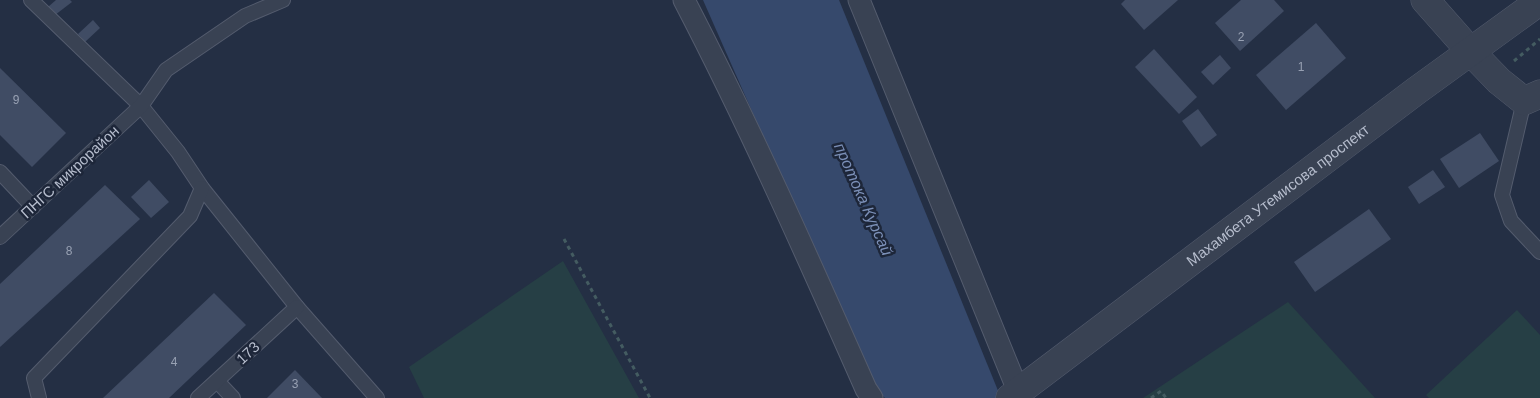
<svg xmlns="http://www.w3.org/2000/svg" width="1540" height="398" font-family="Arial,sans-serif">
	<style>
		.green { fill: #263f45 }
		.water { fill: #36496c }
		.building { fill: #404c64 }
		.lines { fill: none; stroke-linecap: round; stroke-linejoin: round }
		.service-casing { stroke: #545c6e; stroke-width: 16 }
		.pedestrian-casing { stroke: #545c6e; stroke-width: 23 }
		.minor-casing { stroke: #545c6e; stroke-width: 29 }
		.tertiary-casing { stroke: #545c6e; stroke-width: 29 }
		.path { stroke: #445c61; stroke-width: 3; stroke-dasharray: 4 4; stroke-linecap: butt }
		.service { stroke: #394253; stroke-width: 14 }
		.pedestrian { stroke: #394253; stroke-width: 21 }
		.minor { stroke: #394253; stroke-width: 28 }
		.tertiary { stroke: #394253; stroke-width: 28 }
		.labels { text-anchor: middle; stroke-width: 5; stroke-linejoin: round; paint-order: stroke }
		.number-label { font-size: 12px; fill: #98a1b3 }
		.street-label { font-size: 15px; fill: #b6bdcd; stroke: #1d2639 }
		.water-label { font-size: 16px; font-style: italic; fill: #7b8fb7; stroke: #1d2639 }
	</style>
	<rect width="100%" height="100%" fill="#242f44"/>
	<g class="green">
		<polygon points="563,261 639,398 424,398 409,367"/>
		<polygon points="1288,302 1375,398 1143,398"/>
		<polygon points="1517,310 1540,335 1540,398 1429,398 1426,395"/>
	</g>
	<polygon class="water" points="703,0 839,0 1001,398 885,398 873,386"/>
	<g class="building">
		<polygon points="56,0 70,0 72,2 55,15 48,7"/>
		<polygon points="1125,0 1178,0 1144,30 1121,4"/>
		<polygon points="1241,0 1274,0 1284,11 1240,51 1215,23"/>
		<polygon points="93,20 100,28 85,42 78,34"/>
		<polygon points="1316,23 1346,58 1286,110 1256,75"/>
		<polygon points="1154,49 1197,97 1179,114 1135,67"/>
		<polygon points="1220,55 1231,68 1213,85 1201,72"/>
		<polygon points="0,68 66,133 32,167 0,135"/>
		<polygon points="1198,109 1217,135 1201,147 1182,121"/>
		<polygon points="1480,133 1499,161 1459,188 1440,159"/>
		<polygon points="1433,170 1445,187 1419,204 1408,187"/>
		<polygon points="149,180 169,202 151,218 131,197"/>
		<polygon points="105,185 140,219 0,347 0,284"/>
		<polygon points="1369,209 1391,239 1315,292 1294,262"/>
		<polygon points="214,293 246,325 169,398 103,398"/>
		<polygon points="295,370 322,398 267,398"/>
	</g>
	<g class="lines">
		<defs>
			<g id="service">
				<polyline points="31,0 141,106 178,152 202,188 297,307 377,398"/>
				<polyline points="1524,101 1502,195 1511,221 1540,252"/>
				<polyline points="0,172 33,207"/>
				<polyline points="0,237 141,106 166,70 245,16 283,0"/>
				<polyline points="217,381 233,398"/>
				<polyline points="39,398 34,378 190,216 202,188"/>
				<polyline points="198,398 297,307"/>
			</g>
			<g id="pedestrian">
				<path d="M684 0C750 127 808 258 866 389L872 398"/>
				<polyline points="859,0 1021,398"/>
			</g>
			<polyline id="minor" points="1471,52 1499,81 1524,101 1540,94"/>
			<g id="tertiary">
				<polyline points="1425,0 1471,52"/>
				<path id="s1" d="M1010 398 1416 91 1540 1"/>
			</g>
		</defs>
		<use href="#service" class="service-casing"/>
		<use href="#pedestrian" class="pedestrian-casing"/>
		<use href="#minor" class="minor-casing"/>
		<use href="#tertiary" class="tertiary-casing"/>
		<g class="path">
			<polyline points="1514,61 1540,39"/>
			<polyline points="564,239 650,398"/>
			<polyline points="1151,398 1161,391 1166,398"/>
		</g>
		<use href="#service" class="service"/>
		<use href="#pedestrian" class="pedestrian"/>
		<use href="#minor" class="minor"/>
		<use href="#tertiary" class="tertiary"/>
	</g>
	<g class="labels">
		<g class="number-label">
			<text x="1241" y="41">2</text>
			<text x="1301" y="71">1</text>
			<text x="16" y="104">9</text>
			<text x="69" y="255">8</text>
			<text x="174" y="366">4</text>
			<text x="295" y="388">3</text>
		</g>
		<g class="street-label">
			<text transform="translate(70 172) rotate(-43)" y="5">ПНГС микрорайон</text>
			<text dy="5" stroke="none"><textPath href="#s1" startOffset="336">Махамбета Утемисова проспект</textPath></text>
			<text transform="translate(248 353) rotate(-43)" y="5">173</text>
		</g>
		<g class="water-label">
			<text transform="translate(864 199) rotate(66)" y="6">протока Курсай</text>
		</g>
	</g>
</svg>
